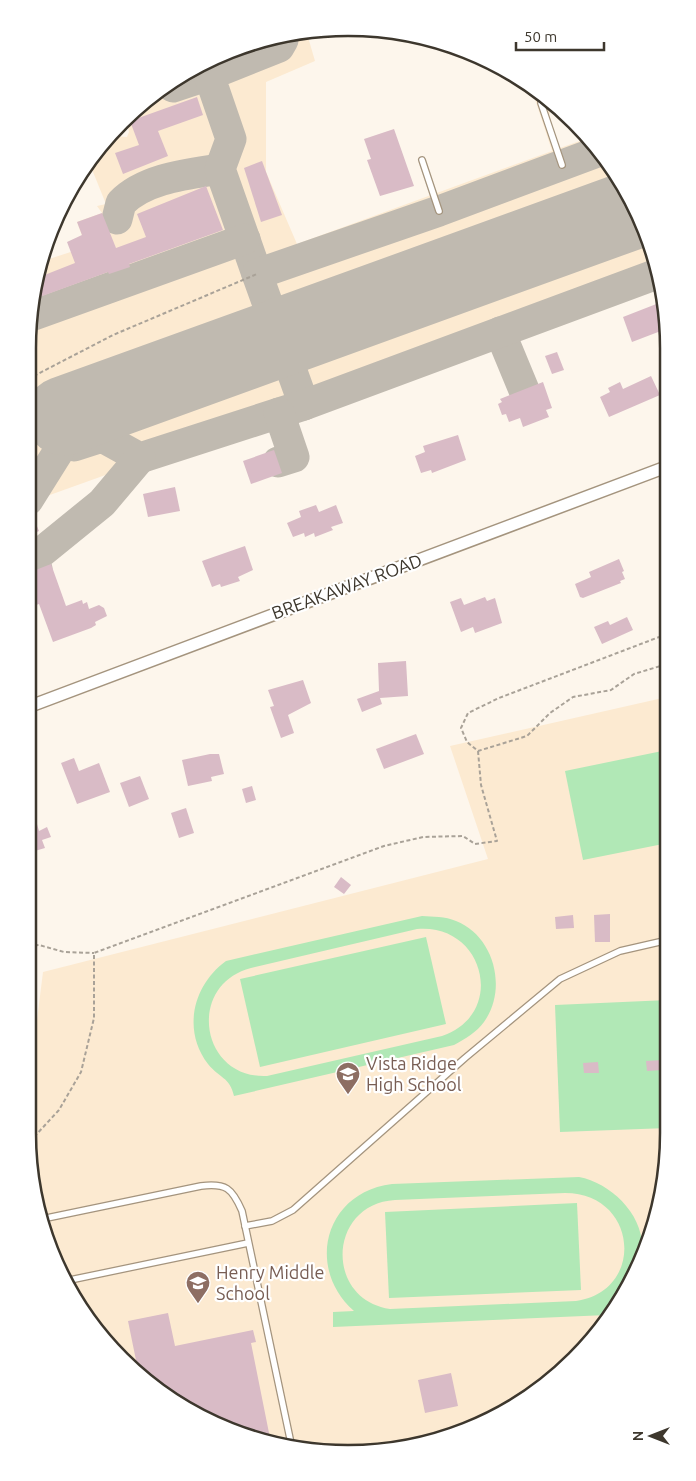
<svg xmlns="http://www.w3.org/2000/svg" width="696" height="1481" font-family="Ubuntu,sans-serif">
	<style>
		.built { fill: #fcead1 }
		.green { fill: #b1e8b6; fill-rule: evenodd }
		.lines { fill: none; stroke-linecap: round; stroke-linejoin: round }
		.taxiway { stroke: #c0bab0; stroke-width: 31 }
		.runway { stroke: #c0bab0; stroke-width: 79 }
		.building { fill: #d9bbc6 }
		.service-casing { stroke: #a4947e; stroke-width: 8 }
		.minor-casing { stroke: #a4947e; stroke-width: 14 }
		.path { stroke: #a9a298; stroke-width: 2; stroke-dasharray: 4 2.5; stroke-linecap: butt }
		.service { stroke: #fff; stroke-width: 5.5 }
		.minor { stroke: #fff; stroke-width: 11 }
		.labels { text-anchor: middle; stroke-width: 4.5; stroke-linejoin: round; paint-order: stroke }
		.street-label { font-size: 18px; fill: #3d372d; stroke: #fff }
		.education-label { font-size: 18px; fill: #785e54; stroke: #fff; text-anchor: start }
		.rim { fill: none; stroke: #3d372d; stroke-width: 2.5 }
	</style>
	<rect width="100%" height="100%" fill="#fdf6ec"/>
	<g class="built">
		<polygon points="305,36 308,37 315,61 266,82 266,172 297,244 552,151 531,87 543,94 553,104 549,116 560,148 588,138 602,153 644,225 658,277 47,496 28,487 28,348 45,259 46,260 86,247 77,222 102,213 97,206 106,204 91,167 112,136 127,137 129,132 126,118 218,57 232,51"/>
		<polygon points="667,697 668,1133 644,1255 589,1345 508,1411 390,1451 286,1447 188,1411 107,1344 45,1236 28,1133 28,1056 33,1052 43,972 488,859 450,746"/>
	</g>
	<g class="green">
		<polygon points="667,750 668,843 583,860 565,771"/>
		<path d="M422 916C433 917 445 916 456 921 494 936 508 988 484 1022 477 1032 465 1039 454 1045L234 1096C230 1077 219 1078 208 1064 182 1030 193 985 226 961ZM417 929C485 923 507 1014 442 1036L267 1076C200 1079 186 985 251 968Z"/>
		<polygon points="426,937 446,1024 260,1067 240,979"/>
		<polygon points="668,1000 668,1128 560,1132 555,1005"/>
		<path d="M579 1177C616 1184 655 1226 638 1266 630 1283 617 1299 607 1315L333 1327V1312L354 1311C305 1268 325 1192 392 1184ZM565 1193C638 1193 646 1291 576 1301L390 1309C324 1299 328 1204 395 1200Z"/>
		<polygon points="577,1203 581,1290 389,1298 385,1212"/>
	</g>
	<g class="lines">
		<g class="taxiway">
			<polyline points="173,87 209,75"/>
			<path d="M117 219 121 203C145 178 189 174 220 169"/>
			<polyline points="257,274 220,169 231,139 209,75 279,47 283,40"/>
			<polyline points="34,315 245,239"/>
			<polyline points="500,332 524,390"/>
			<polyline points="304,405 257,274 439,211 600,151"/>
			<polyline points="64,416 74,446 102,437 140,458 304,405 657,274"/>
			<polyline points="278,462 294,457 279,413"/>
			<polyline points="28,500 65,441 71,438"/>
			<polyline points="37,569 33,559 102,503 140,458"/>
		</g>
		<polyline class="runway" points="64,416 635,209"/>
	</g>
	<g class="building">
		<polygon points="197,97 203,115 158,131 168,156 123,174 115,153 139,145 130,121"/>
		<polygon points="394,129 414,186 380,196 367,160 371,159 364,139"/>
		<polygon points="262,161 282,215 261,222 244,168"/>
		<polygon points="206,186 223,230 129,264 130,267 109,274 108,272 37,298 42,276 75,263 67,242 82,235 77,222 102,213 116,248 146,237 137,214"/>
		<polygon points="664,301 666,329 632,342 623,317"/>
		<polygon points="557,352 564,370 552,374 545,356"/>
		<polygon points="651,376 660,395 609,417 600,397 610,392 608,388 620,382 623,389"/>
		<polygon points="543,382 552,408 546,410 549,417 523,427 520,418 509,422 506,414 502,415 498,404 502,402 500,399"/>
		<polygon points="458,435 466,460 432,473 431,470 421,473 415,456 425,452 423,446"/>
		<polygon points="274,450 282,473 251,484 243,461"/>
		<polygon points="175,487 180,511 148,517 143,494"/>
		<polygon points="28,505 39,531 28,536"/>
		<polygon points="316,505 319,512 336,505 343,523 331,527 333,530 315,537 314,533 305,537 304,533 293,537 287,523 301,517 299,511"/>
		<polygon points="245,546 253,570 238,577 240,581 221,587 220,584 212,587 202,561"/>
		<polygon points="619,559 624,571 622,572 625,579 620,581 621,583 583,598 580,597 575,584 591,577 589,572"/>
		<polygon points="51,564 66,606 82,600 83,604 87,602 89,609 99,605 104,608 107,616 95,622 96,625 91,628 53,642 39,604 36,605 28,582 28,573"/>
		<polygon points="485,597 487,601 495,598 502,623 475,633 473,627 461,632 450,602 461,598 464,605"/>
		<polygon points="627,617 633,630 602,644 594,627 608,621 610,625"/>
		<polygon points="406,661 408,696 380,698 382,704 362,712 357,699 379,691 378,663"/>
		<polygon points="303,680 311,703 288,715 294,733 281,738 270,707 274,706 268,690"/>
		<polygon points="416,734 424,754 384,769 376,749"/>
		<polygon points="210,754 219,754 224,774 211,777 212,781 188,786 182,760"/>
		<polygon points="74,758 79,771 99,763 110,792 77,804 61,763"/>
		<polygon points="140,776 149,799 129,807 120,783"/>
		<polygon points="252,786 256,800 246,803 242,789"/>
		<polygon points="186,808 194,833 179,838 171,813"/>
		<polygon points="37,824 39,831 47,827 51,837 42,840 45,848 28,853 28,828"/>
		<polygon points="341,877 351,885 344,894 334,887"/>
		<polygon points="610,914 610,942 595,942 594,915"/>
		<polygon points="573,915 574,928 556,929 555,917"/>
		<polygon points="662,1060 662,1070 647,1071 646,1061"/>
		<polygon points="598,1062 599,1073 584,1073 583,1063"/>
		<polygon points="168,1313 175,1346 253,1330 256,1342 251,1343 270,1438 264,1439 188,1411 138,1370 128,1321"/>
		<polygon points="451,1373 458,1406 425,1413 418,1380"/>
	</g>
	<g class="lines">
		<defs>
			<g id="service">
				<polyline points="544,95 541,103 562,165"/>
				<polyline points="422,160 439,211"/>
				<path d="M42 1219 201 1186C226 1183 232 1188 242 1211L292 1448"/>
				<polyline points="245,1226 272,1221 293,1210 465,1058 560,979 620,951 668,940"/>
				<polyline points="70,1280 248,1243"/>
			</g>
			<polyline id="minor" points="28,707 666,467"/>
		</defs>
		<use href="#service" class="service-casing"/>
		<use href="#minor" class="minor-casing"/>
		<g class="path">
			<polyline points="28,379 113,335 257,274"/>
			<polyline points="667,634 499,698 468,713 461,728 467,742 478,751 527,736 550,713 573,697 611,690 634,674 667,664"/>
			<polyline points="28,946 39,945 64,952 94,953"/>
			<polyline points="30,1149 34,1137 59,1110 81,1072 94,1018 94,953 384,846 423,837 463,836 475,844 497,841 481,785 478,751"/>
		</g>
		<use href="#service" class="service"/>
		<use href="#minor" class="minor"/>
	</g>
	<defs>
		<symbol id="school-pin" viewBox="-11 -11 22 30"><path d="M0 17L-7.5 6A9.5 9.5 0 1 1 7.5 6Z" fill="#8d6e63" stroke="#fff"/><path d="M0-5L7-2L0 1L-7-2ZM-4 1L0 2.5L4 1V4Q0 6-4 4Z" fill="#fff"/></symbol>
	</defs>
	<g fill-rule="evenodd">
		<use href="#school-pin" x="334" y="1060" width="28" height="38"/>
		<use href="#school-pin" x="184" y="1269" width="28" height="38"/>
	</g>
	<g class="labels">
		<g class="street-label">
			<text transform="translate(347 587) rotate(-20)" y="6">BREAKAWAY ROAD</text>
		</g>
		<g class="education-label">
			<text x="366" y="1070">Vista Ridge<tspan x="366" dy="21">High School</tspan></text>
			<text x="216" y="1279">Henry Middle<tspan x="216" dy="21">School</tspan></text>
		</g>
	</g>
	<path d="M0 0H696V1481H0ZM348 36H348A312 312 0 0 1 660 348V1133A312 312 0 0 1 348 1445H348A312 312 0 0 1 36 1133V348A312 312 0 0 1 348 36Z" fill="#fff" fill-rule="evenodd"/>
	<path class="rim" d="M348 36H348A312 312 0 0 1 660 348V1133A312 312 0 0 1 348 1445H348A312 312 0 0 1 36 1133V348A312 312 0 0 1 348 36Z"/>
	<g transform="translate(651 1436) rotate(270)" stroke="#ffffff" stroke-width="4" paint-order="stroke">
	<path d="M0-4L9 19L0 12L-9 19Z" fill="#3d372d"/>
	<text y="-8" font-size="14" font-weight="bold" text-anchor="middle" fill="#3d372d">N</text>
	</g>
	<path d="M516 42v8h88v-8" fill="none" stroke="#3d372d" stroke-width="2.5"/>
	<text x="524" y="42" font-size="15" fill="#3d372d" stroke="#ffffff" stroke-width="4" paint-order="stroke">50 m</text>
</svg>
